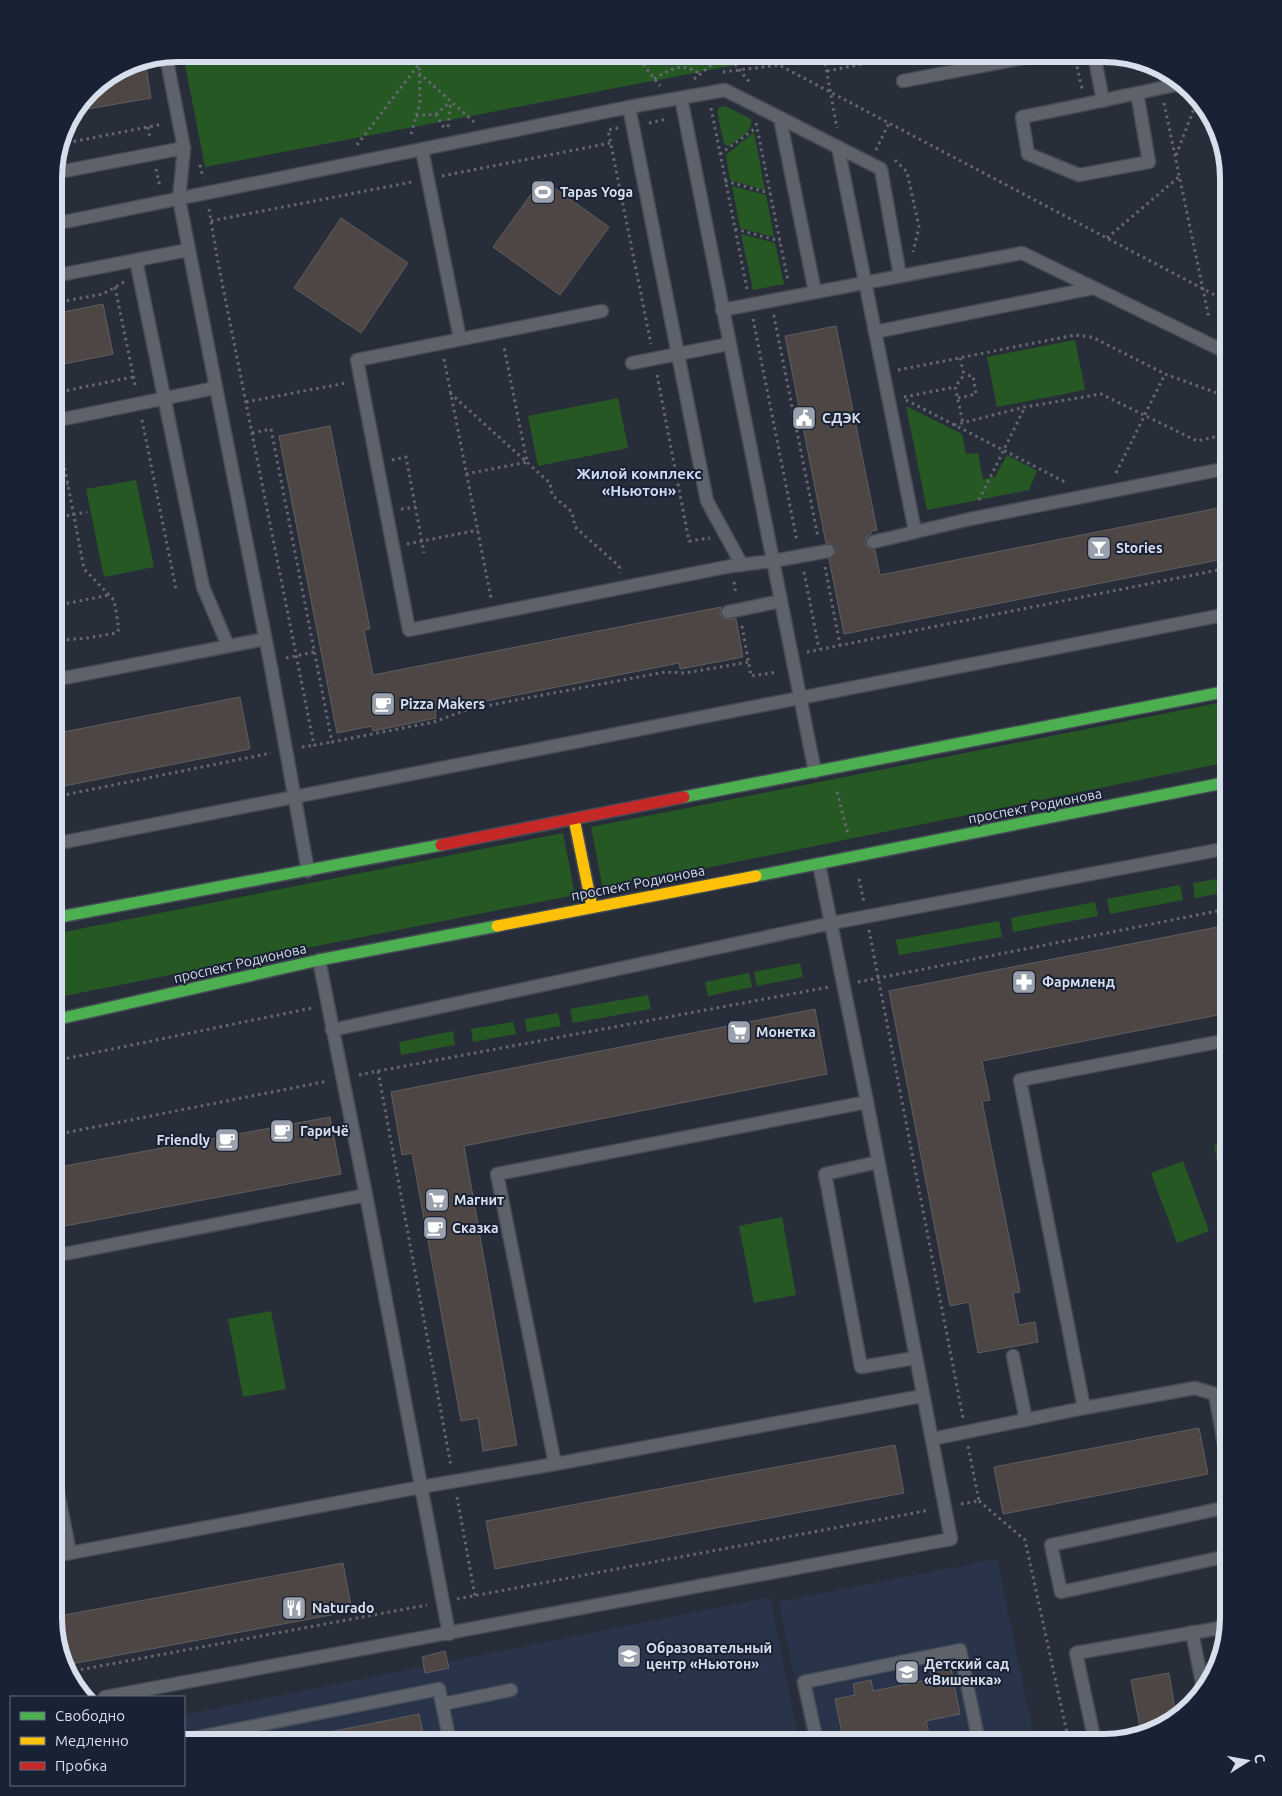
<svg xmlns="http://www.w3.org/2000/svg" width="1282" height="1796" font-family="Ubuntu,sans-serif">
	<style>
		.built { fill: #29344b }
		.green { fill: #265824 }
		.building { fill: #4d4644; stroke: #605e60 }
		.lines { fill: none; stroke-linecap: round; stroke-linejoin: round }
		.lane-casing { stroke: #454b55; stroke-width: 15 }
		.fast-casing { stroke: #454b55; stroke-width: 14 }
		.slow-casing { stroke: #454b55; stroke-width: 14 }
		.jam-casing { stroke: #454b55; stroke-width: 14 }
		.path { stroke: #64696f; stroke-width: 3; stroke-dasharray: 2.5 4; stroke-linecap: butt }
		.lane { stroke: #5e636b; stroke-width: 12 }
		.fast { stroke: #4caf50; stroke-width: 11 }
		.slow { stroke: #ffc107; stroke-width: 11 }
		.jam { stroke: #c62828; stroke-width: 11 }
		.labels { text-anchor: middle; stroke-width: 4; stroke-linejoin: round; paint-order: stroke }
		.poi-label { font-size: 14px; font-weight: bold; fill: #d8dfec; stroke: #192234; text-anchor: start }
		.street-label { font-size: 14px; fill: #d8dfec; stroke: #192234 }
		.neighbourhood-label { font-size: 15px; font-weight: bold; fill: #cddaf4; stroke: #192234 }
		.rim { fill: none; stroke: #d8dfec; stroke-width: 6 }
	</style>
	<rect width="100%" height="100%" fill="#282e39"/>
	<g class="built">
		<polygon points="1209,113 1211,116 1228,178 1228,213"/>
		<polygon points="997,1559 1035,1742 808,1742 779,1602"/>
		<polygon points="770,1597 799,1742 184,1742 184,1715"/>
	</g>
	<g class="green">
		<polygon points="183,54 793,54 205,167"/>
		<path d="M725 106 751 119C754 132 737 140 728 146L724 144 717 111 720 107Z"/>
		<polygon points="754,132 765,190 730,180 726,155"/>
		<polygon points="732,186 766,195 774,237 740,228"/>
		<polygon points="741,234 775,243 784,284 753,290"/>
		<polygon points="1075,340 1085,390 997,407 987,357"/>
		<polygon points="618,398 628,448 538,466 528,416"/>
		<polygon points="906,406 962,434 966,454 978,453 983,479 995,477 1007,455 1037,471 1029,490 927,510"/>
		<polygon points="136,480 154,567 104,577 86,489"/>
		<polygon points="1228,701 1228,762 603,889 591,827"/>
		<polygon points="563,833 575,895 54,998 54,934"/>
		<polygon points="1228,877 1228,892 1195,898 1193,883"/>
		<polygon points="1180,885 1183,900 1110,914 1107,899"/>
		<polygon points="1095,902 1098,916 1013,932 1011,918"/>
		<polygon points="999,921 1002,937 899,955 896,940"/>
		<polygon points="800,963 803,977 757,986 754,972"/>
		<polygon points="749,973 752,987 708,996 705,982"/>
		<polygon points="648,995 651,1009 573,1023 570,1009"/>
		<polygon points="558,1013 561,1026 527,1032 525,1019"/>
		<polygon points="513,1022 516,1034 473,1042 471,1029"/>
		<polygon points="453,1031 455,1045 401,1055 399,1042"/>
		<polygon points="1228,1142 1228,1222 1214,1145"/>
		<polygon points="1183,1161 1209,1231 1177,1243 1151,1173"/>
		<polygon points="782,1217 796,1295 754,1303 739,1226"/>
		<polygon points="271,1311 286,1389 243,1397 228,1319"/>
	</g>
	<g class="building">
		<polygon points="145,60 151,98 76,111 96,85 131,63"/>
		<polygon points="542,179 609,227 560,295 493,247"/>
		<polygon points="341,218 408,263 361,333 294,288"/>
		<polygon points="103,304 113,354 54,366 54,314"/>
		<polygon points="836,326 877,530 871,531 871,534 867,536 865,543 867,548 875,550 880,575 1228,506 1228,558 844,634 829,559 835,554 836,549 831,544 826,543 785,336"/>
		<polygon points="330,426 370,629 364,630 373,675 721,607 720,613 723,619 736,619 743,657 680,669 679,663 435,711 436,718 373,731 372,726 337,733 279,436"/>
		<polygon points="240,697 250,749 54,788 54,734"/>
		<polygon points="1228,925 1228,1013 982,1061 990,1100 982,1101 1020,1292 1013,1293 1019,1325 1035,1322 1038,1342 978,1353 969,1302 950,1306 889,991"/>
		<polygon points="815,1009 827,1074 464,1146 517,1445 483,1451 478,1418 461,1421 412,1153 402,1155 391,1092"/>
		<polygon points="330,1117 341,1174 54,1228 54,1168"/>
		<polygon points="1199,1428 1208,1474 1003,1514 994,1467"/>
		<polygon points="895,1445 904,1493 495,1569 486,1521"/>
		<polygon points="343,1563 352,1611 66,1665 54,1617"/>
		<polygon points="445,1651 449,1668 425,1673 422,1657"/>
		<polygon points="950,1664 960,1714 926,1721 931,1742 873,1742 871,1732 843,1738 835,1699 855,1695 853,1684 871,1680 873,1691 932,1679 930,1669"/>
		<polygon points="1169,1673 1176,1715 1166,1725 1141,1732 1131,1680"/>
		<polygon points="419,1714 425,1742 321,1742 320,1734"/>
	</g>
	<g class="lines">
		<defs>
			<g id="lane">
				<polyline points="1094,54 1103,101"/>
				<polyline points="166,56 184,148 179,199 270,662 308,871"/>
				<polyline points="903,81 1045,54"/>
				<path d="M1137 93 1149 162 1079 175 1028 154 1022 117C1075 107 1127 95 1180 84"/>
				<polyline points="681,98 815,772"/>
				<polyline points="629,107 707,501 742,565"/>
				<polyline points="780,118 815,292"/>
				<polyline points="838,147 915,531"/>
				<polyline points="422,150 460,339"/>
				<polyline points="54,173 184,148"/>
				<polyline points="54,224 629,107 725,90 881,169 900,276"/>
				<polyline points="136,260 203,587 228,646"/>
				<polyline points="54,276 188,250"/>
				<polyline points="722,310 1022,253 1228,353"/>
				<polyline points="602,311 357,360 409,630 731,566 773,561 828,551"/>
				<polyline points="875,332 1093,288"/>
				<polyline points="632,363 729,344"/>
				<polyline points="54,421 215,388"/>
				<polyline points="873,542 970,519 1228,468"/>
				<polyline points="728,612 781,601"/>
				<polyline points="54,680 265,639"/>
				<polyline points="54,844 1228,614"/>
				<polyline points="319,960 366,1195 449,1634"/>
				<polyline points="332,1030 832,923 1228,848"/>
				<polyline points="878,1162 825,1174 861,1367 915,1358"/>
				<polyline points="54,1256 366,1195"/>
				<polyline points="1013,1356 1026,1420"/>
				<polyline points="1084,1408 1020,1080 1228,1040"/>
				<polyline points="932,1439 1084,1408 1195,1388 1215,1394 1228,1466"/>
				<polyline points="555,1464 497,1174 867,1102"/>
				<polyline points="54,1472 70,1553"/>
				<polyline points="54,1556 421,1487 555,1464 922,1396"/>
				<polyline points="1228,1556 1061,1592 1051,1545 1228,1507"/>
				<polyline points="1192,1632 1203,1688"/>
				<polyline points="105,1697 951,1539 867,1102 819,864"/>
				<polyline points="443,1704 511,1690"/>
				<polyline points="184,1740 439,1689 450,1742"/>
				<polyline points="817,1742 804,1682 960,1650 979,1742"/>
				<polyline points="1095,1742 1076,1653 1226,1627"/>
			</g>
			<g id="fast">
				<polyline points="684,797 1228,691"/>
				<polyline points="756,876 1228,782"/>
				<polyline points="54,918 441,845"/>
				<polyline points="54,1020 319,960 497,926"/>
			</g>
			<g id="slow">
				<polyline points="574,819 592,907"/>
				<polyline points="497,926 756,876"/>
			</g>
			<polyline id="jam" points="441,845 684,797"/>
		</defs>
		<use href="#lane" class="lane-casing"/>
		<use href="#fast" class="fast-casing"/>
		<use href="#slow" class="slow-casing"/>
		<use href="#jam" class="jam-casing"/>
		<g class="path">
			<polyline points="635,54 660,86"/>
			<polyline points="727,54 750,83"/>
			<polyline points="824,54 824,57 840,54"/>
			<polyline points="1074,54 1082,88 1084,89"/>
			<polyline points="824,57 837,128"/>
			<polyline points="644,65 657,54"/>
			<polyline points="827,71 913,54"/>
			<polyline points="723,72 779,65 1228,302"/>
			<polyline points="419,73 474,122"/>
			<path d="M654 79C671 69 682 61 700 74"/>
			<polyline points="694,79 725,54"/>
			<polyline points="1164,103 1209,318"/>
			<polyline points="711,108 747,289"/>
			<polyline points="436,114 444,128"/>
			<polyline points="416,116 436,114 450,102"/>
			<polyline points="649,123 667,119"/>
			<polyline points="756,123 788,281"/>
			<polyline points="148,127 150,138"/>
			<polyline points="448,127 451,101"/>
			<polyline points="618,128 608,130 651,344"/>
			<polyline points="411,134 420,103 419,54"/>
			<polyline points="61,144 163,124"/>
			<polyline points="357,145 419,64"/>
			<polyline points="876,150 889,123"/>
			<polyline points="720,154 757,127"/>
			<polyline points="1176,155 1197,101"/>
			<polyline points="895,160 907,172 919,227 913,252"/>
			<polyline points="200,165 203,178"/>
			<polyline points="156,169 160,187"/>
			<polyline points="442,176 610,143"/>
			<polyline points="725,181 770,193"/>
			<polyline points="209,209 217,257 314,745 332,742"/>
			<polyline points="211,221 412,182"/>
			<polyline points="735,229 780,241"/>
			<polyline points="1107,238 1180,176"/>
			<polyline points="115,287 136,389"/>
			<polyline points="54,303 103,294 124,282"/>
			<polyline points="773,316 774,316 818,537"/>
			<polyline points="753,319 797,541"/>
			<polyline points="960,358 964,375 955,387 963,423"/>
			<polyline points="444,359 491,598"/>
			<polyline points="898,370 1075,335 1092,337 1165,374 1228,397"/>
			<polyline points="657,375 689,541 710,538"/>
			<polyline points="54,393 133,377"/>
			<polyline points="450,393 550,483 552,495 572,512 575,527 619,566 620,573"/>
			<polyline points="904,397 955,387"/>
			<polyline points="958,398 976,394 973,376 964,375"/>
			<polyline points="906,400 1067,483"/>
			<polyline points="246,402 346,383"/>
			<polyline points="142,420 176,589"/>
			<polyline points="954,425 1025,407 1101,394 1197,441 1228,434"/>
			<polyline points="252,433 271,429 332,742 434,722 469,709 665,672 685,673 749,662"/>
			<polyline points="392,460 406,457 424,553"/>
			<polyline points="1116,473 1165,374"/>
			<polyline points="466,474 527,462 504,347"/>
			<polyline points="54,487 68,484"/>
			<polyline points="979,500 1025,407"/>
			<polyline points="401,509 416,507"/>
			<polyline points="54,518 87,512"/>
			<polyline points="407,544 478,530"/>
			<polyline points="825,567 840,645"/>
			<polyline points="804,572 819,649"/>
			<polyline points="734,582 736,595"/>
			<polyline points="54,606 109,595"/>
			<polyline points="742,626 751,676 778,672"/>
			<polyline points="54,641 87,638 116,633 119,629 114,600 84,569 64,464 54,458"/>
			<polyline points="807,652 1228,568"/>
			<polyline points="286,658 314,652"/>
			<polyline points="302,747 314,745"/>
			<polyline points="837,792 848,834"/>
			<polyline points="54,797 271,753"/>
			<polyline points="859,879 864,902"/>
			<polyline points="869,930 963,1418"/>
			<polyline points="858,982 1228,909"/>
			<polyline points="54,1061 312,1008"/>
			<polyline points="378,1071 829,987"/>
			<polyline points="359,1075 378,1071 451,1466"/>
			<polyline points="54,1135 328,1081"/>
			<polyline points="457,1497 475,1596"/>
			<polyline points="979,1501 1025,1540 1069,1742"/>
			<polyline points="961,1504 979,1501 968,1446"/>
			<polyline points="457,1599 930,1510"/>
			<polyline points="68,1672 427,1605"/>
		</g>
		<use href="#lane" class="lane"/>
		<use href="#fast" class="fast"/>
		<use href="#slow" class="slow"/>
		<use href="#jam" class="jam"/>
	</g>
	<defs>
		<symbol id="stadium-square" viewBox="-11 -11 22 22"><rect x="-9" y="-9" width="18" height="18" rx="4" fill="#9aa1ad" stroke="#192234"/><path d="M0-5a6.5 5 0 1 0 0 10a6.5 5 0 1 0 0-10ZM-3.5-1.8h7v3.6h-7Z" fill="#fff"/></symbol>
		<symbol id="civic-square" viewBox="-11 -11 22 22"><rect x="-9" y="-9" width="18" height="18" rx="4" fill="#9aa1ad" stroke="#192234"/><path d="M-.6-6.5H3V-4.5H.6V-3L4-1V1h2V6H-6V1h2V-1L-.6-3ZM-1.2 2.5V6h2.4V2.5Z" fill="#fff"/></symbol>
		<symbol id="bar-square" viewBox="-11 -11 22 22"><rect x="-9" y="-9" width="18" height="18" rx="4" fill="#9aa1ad" stroke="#192234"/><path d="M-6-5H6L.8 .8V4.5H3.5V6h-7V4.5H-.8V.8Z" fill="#fff"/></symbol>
		<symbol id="cafe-square" viewBox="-11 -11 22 22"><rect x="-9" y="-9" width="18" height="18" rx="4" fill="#9aa1ad" stroke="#192234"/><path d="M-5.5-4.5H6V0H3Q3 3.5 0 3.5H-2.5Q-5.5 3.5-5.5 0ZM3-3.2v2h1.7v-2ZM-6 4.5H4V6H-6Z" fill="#fff"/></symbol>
		<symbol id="pharmacy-square" viewBox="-11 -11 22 22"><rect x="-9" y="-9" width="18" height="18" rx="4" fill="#9aa1ad" stroke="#192234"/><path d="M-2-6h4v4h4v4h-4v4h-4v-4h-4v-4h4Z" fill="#fff"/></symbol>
		<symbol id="supermarket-square" viewBox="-11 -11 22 22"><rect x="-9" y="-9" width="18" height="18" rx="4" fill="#9aa1ad" stroke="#192234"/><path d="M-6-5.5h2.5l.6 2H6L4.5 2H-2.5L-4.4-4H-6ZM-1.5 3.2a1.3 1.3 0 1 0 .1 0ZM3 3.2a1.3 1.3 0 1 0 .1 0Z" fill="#fff"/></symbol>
		<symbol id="restaurant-square" viewBox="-11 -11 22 22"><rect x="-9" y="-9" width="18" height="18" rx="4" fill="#9aa1ad" stroke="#192234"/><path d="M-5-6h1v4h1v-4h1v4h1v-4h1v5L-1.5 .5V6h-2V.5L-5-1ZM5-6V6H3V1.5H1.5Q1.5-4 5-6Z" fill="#fff"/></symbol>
		<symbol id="school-square" viewBox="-11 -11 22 22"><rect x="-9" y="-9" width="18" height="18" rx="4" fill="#9aa1ad" stroke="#192234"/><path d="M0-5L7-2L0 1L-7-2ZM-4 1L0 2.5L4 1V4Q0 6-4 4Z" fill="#fff"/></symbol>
	</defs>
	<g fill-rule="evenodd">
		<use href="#stadium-square" x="529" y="178" width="28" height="28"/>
		<use href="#civic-square" x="790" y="404" width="28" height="28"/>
		<use href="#bar-square" x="1085" y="534" width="28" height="28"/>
		<use href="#cafe-square" x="369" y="690" width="28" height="28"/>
		<use href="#pharmacy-square" x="1010" y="968" width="28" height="28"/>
		<use href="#supermarket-square" x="725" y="1018" width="28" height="28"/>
		<use href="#cafe-square" x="268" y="1117" width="28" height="28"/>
		<use href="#cafe-square" x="213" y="1126" width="28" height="28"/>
		<use href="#supermarket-square" x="423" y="1186" width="28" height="28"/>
		<use href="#cafe-square" x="421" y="1214" width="28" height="28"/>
		<use href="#restaurant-square" x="280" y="1594" width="28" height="28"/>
		<use href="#school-square" x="615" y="1642" width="28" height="28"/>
		<use href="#school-square" x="893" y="1658" width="28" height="28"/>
	</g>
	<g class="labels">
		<g class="poi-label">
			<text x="560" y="197">Tapas Yoga</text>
			<text x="822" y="423">СДЭК</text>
			<text x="1116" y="553">Stories</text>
			<text x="400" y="709">Pizza Makers</text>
			<text x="1042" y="987">Фармленд</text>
			<text x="756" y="1037">Монетка</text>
			<text x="300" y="1136">ГариЧё</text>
			<text x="210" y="1145" text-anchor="end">Friendly</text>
			<text x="454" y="1205">Магнит</text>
			<text x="452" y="1233">Сказка</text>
			<text x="312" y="1613">Naturado</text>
			<text x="646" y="1653">Образовательный<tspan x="646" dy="16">центр «Ньютон»</tspan></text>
			<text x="924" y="1669">Детский сад<tspan x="924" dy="16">«Вишенка»</tspan></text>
		</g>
		<g class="street-label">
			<text transform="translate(1035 806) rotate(-11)" y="5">проспект Родионова</text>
			<text transform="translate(638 883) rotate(-11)" y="5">проспект Родионова</text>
			<text transform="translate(240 963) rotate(-13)" y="5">проспект Родионова</text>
		</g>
		<g class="neighbourhood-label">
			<text x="639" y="479">Жилой комплекс<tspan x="639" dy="17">«Ньютон»</tspan></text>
		</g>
	</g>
	<path d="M0 0H1282V1796H0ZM178 62H1104A116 116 0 0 1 1220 178V1618A116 116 0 0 1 1104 1734H178A116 116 0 0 1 62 1618V178A116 116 0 0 1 178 62Z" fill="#192234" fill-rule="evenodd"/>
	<path class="rim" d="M178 62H1104A116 116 0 0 1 1220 178V1618A116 116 0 0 1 1104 1734H178A116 116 0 0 1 62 1618V178A116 116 0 0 1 178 62Z"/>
	<rect x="10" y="1696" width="175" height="90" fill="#192234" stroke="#656e7e"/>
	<rect x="20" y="1712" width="25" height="8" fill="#4caf50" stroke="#656e7e"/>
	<text x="55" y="1721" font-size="15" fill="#d8dfec">Свободно</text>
	<rect x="20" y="1737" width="25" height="8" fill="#ffc107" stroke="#656e7e"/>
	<text x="55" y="1746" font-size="15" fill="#d8dfec">Медленно</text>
	<rect x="20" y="1762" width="25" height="8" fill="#c62828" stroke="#656e7e"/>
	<text x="55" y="1771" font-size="15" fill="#d8dfec">Пробка</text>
	<g transform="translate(1247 1761) rotate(79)" stroke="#192234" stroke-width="4" paint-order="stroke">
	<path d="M0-4L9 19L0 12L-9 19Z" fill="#d8dfec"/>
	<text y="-8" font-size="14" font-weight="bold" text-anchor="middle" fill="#d8dfec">С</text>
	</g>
</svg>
